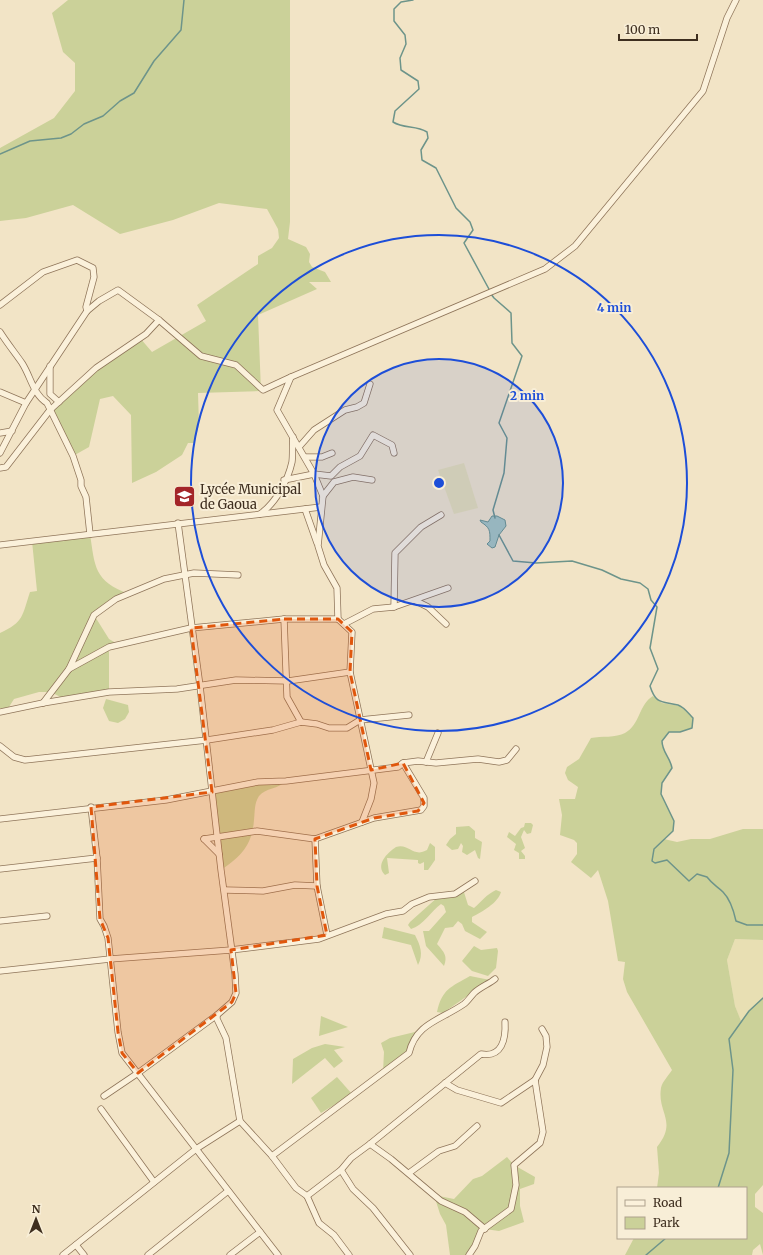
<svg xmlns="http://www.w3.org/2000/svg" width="763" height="1255" font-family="Merriweather,serif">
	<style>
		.farmland { fill: #e8dfb3 }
		.green { fill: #cbd199 }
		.water { fill: #a8c5bc; stroke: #6d948a }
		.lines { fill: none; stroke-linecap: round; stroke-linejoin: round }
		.stream { stroke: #6d948a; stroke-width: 1.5 }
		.street-casing { stroke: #8f755a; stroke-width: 7 }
		.street { stroke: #fbf1db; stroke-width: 5.5 }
		.marked { fill: #e0570d; fill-opacity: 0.2; stroke: #e0570d; stroke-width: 3; stroke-dasharray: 8 5; stroke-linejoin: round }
		.ring { fill: none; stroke: #1d4ed8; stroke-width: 2 }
		.labels { text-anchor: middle; stroke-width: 4; stroke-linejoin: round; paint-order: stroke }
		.poi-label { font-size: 13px; fill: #3e2e1f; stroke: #f8eed7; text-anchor: start }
		.centre { fill: #1d4ed8; stroke: #f8eed7; stroke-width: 2 }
		.ring-label { font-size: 12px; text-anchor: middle; font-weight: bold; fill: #1d4ed8; stroke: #f8eed7; stroke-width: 4; stroke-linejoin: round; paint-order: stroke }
	</style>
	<rect width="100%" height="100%" fill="#f2e4c6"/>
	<g class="farmland">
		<polygon points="464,463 478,508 454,514 438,470"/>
		<polygon points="735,939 763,940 763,998 749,1011 741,1022 735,1006 727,960"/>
	</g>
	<g class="green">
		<polygon points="68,0 290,0 290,222 288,239 306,247 310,254 309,262 312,267 325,272 331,282 309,282 317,289 258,315 261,391 198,393 199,425 194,443 188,443 182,455 156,472 132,483 131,415 113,396 100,399 89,447 73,456 50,410 96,368 140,338 152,352 206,321 197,305 258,264 258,256 272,248 279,238 278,229 267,209 219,203 173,220 120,234 73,205 26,218 0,221 0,148 54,118 75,91 75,63 63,52 52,13"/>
		<path d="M90 534C95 567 94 581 129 594L94 615 109 639 119 645 109 647V692L64 699 51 692H39L14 699 7 710 0 708V633C24 622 22 616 30 592L37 591 32 541Z"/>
		<path d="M653 696 662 703 680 706 693 718 692 728 680 732H669L662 741C662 752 670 757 672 768L662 783 661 794 674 821 673 831 664 839 677 842 691 839H710L743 829H763V940L735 939 727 960 735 1006 741 1021 749 1011 763 998V1185L755 1194V1207L763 1213V1255L760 1244 753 1250 752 1255H625L634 1238H746V1188H657L659 1173 657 1147C678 1121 657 1113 661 1088 662 1082 669 1075 672 1070L627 992 623 979 625 962 618 961 608 901 598 870 591 878 571 862 577 854V843L574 840 560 835 562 815 559 799H575L578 787 568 780 565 773 567 767 579 759 591 738C601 736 616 738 625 733 640 725 639 704 653 696Z"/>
		<polygon points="106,699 128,705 129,712 125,719 118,723 109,721 103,708"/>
		<path d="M286 781C279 789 265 788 259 796 254 804 255 811 254 820 252 846 241 856 221 870L212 792 239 786Z"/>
		<polygon points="525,823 531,823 533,825 531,833 527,834 524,830 521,837 525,848 521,851 525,856 525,859 519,859 519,853 514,850 516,844 507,837 509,832 515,836 521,828 524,827"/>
		<polygon points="469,826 475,831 475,838 482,842 480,859 478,858 475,850 467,855 462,852 463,846 461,843 458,849 452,850 446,845 450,839 456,834 456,827"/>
		<path d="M430 843 435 847V860L428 870H424V862L420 864 418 863V860L387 858 389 873 385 875C375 865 387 853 396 847 409 843 413 858 427 850Z"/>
		<path d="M463 889 468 905 474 908C481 902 487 894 496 890L501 892C498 903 482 912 472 917V922L487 932 480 939 465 931 462 924 458 921 453 927 445 928 437 944C444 952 448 956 444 966L426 946 423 931H429L446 912 444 906 441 904C431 911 423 926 411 929L408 925 410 922 439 896Z"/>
		<path d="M384 927 415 935C420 945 424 954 418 965L411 945 382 938Z"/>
		<polygon points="474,946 481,950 497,948 498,951 496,968 488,976 472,971 462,961"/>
		<path d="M470 976 490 980 443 1013 437 1012C442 989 451 987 470 976Z"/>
		<polygon points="321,1016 348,1027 319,1036"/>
		<polygon points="419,1031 411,1040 407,1053 383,1072 384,1052 381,1043 390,1038"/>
		<polygon points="325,1044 345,1047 334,1050 343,1061 334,1068 325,1058 292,1084 293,1059 312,1048"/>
		<polygon points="337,1077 352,1094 321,1113 311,1098"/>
		<polygon points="507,1157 514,1165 535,1177 534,1184 520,1189 520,1206 524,1222 499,1231 485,1229 469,1255 450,1255 446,1225 440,1214 434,1195 454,1199 473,1179 482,1176"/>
	</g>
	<path class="water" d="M492 516H497L505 520 506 526 499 535 495 547 492 548 487 544 490 541C490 530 490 528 481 522L480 520 488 522Z"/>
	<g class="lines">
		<g class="stream">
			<path d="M413 0 401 2 394 9V21L405 35 406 44 400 58 401 70 418 81 419 89 395 111 393 122C404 129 416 125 427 132L428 138 421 150 422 160 436 168 456 208 470 222 473 230 464 243 490 291"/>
			<polyline points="0,154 30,141 61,138 71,134 84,124 103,116 120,101 134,93 154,61 181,30 184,0"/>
			<polyline points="491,294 494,298 511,313 512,343 522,356 499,423 507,438 504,473 493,510 495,518"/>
			<path d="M499 535 513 561 536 563 572 561 602 570 621 579 640 583 648 589 651 600 657 607 650 648 658 669 650 686C656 705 662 701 678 705 684 707 689 714 693 718L692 728 680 732H669L662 741C662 752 670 757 672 768L662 783 661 794 674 821 673 831 654 849 652 861 655 863 667 860 689 881 697 874 707 877C713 885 717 886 723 892 730 899 734 912 736 921L747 925H763"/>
			<polyline points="718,1188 729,1153 733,1070 729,1039 749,1011 763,998"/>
			<polyline points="646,1255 666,1238"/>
		</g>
		<defs>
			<g id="street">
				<polyline points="0,305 43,272 77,260 93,268 94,277 86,307 87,311"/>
				<path d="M0 332C7 343 15 353 22 363 31 377 33 394 47 403L73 456 81 480V486L86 497 90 534"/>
				<polyline points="50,366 50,394 59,402"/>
				<polyline points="0,392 26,403"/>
				<polyline points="0,433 12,431"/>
				<polyline points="299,447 314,430 345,410 357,407 364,403 370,384"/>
				<polyline points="0,453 26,403 87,311 99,301 118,290 159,320 201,356 236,365 263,390 291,377"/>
				<polyline points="305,457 322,457 332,453"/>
				<polyline points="0,468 6,467 50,410 96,368 146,334 159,320"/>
				<polyline points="284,480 314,474 331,476 340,467 360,456 373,435 392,445 394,453"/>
				<polyline points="323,496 334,482 353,477 372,480"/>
				<polyline points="305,509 317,543"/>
				<path d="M260 514C276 503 288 480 292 462 293 454 292 445 293 437"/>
				<polyline points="178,523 200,686 221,870 235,974 236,993 232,1002 217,1015 217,1019 226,1038 240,1121 272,1156 296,1188 307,1196 319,1223 334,1235 349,1255"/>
				<polyline points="0,545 321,507"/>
				<polyline points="416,601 428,607 446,624"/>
				<polyline points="394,607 395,553 421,527 441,515"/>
				<polyline points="284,619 287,697 301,722"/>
				<polyline points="338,619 337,588 324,565 318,546 323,496 314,474 277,410 291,377 545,269 575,246 703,91 727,18 736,0"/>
				<polyline points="344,624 373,609 394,607 448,588"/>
				<polyline points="69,669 94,615 116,599 164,579 194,573 238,575"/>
				<polyline points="43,703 69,669 109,647 191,628 284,619 338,619 352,632 350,672 374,783 371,799 362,822"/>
				<polyline points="0,712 43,703 109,692 177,689 236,680 288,681 350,672"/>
				<polyline points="0,746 14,757 25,760 207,740 273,730 301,722 317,724 329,728 347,728 360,720 409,715"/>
				<polyline points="426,762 438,733"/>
				<polyline points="91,807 97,858 100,919 104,926 108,938 118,1032 122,1053 278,1255"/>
				<polyline points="0,819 166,800 258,782 286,781 398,767 403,763 418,761 436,763 478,759 499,762 507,760 516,749"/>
				<polyline points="204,839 257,831 315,839 374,818 421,810 424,806 424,798 403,763"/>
				<polyline points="204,839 219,854"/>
				<polyline points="315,839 317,886 327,935"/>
				<polyline points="0,869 97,858"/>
				<polyline points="225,890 263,891 295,885 317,886"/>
				<polyline points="0,921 47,916"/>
				<polyline points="0,971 110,959 231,950 319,939 386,914 403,911 412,904 429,897 455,894 475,881"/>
				<polyline points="445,1083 457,1090 501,1103 535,1080"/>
				<polyline points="104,1096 138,1073 217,1015"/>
				<polyline points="101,1109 154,1182"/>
				<polyline points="370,1144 391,1159 441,1201 465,1212 485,1229"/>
				<path d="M272 1156 409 1053C416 1023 441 1020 464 1004 468 1001 471 996 474 993 480 987 489 984 495 979"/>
				<polyline points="341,1170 353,1189 373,1208 410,1255"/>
				<polyline points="409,1173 439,1151 455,1146 477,1126"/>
				<path d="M307 1196 341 1170 351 1158 370 1144 481 1054C502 1058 506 1039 505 1022"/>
				<polyline points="76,1245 84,1255"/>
				<polyline points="63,1255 196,1149 240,1121"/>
				<polyline points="148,1255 228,1191"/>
				<polyline points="230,1255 260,1232"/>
				<polyline points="469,1255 475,1246 481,1231 511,1209 516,1185 514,1165 540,1143 543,1132 535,1080 543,1065 547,1047 546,1036 542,1029"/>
			</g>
		</defs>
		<use href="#street" class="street-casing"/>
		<use href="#street" class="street"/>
	</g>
	<path class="marked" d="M284 619H338L352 632 350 672 371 770 403 763 424 803 418 811 374 818 315 839 317 886 327 935 231 950 236 993 232 1002 138 1073 122 1053 118 1032 108 938 100 919 91 807 212 792 191 628Z"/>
	<circle cx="439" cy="483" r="124" fill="#1d4ed8" fill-opacity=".12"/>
	<g class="ring">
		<circle cx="439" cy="483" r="124"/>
		<circle cx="439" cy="483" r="248"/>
	</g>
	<defs>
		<symbol id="school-square" viewBox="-11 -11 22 22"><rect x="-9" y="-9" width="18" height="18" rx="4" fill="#a32528" stroke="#f8eed7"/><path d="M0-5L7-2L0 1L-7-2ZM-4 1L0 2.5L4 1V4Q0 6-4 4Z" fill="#fff"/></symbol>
	</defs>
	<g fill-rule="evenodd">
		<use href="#school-square" x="172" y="484" width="25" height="25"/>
	</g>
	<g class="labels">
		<g class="poi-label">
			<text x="200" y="494">Lycée Municipal<tspan x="200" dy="15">de Gaoua</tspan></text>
		</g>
	</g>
	<circle cx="439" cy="483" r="6" class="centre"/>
	<g class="ring-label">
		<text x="614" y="312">4 min</text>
		<text x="527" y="400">2 min</text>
	</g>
	<rect x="617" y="1187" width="130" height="52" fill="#f8eed7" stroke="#aea18d"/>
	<rect x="625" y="1200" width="20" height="6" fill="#fbf1db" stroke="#aea18d"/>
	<text x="653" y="1207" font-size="12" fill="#3e2e1f">Road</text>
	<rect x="625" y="1217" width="20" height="12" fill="#cbd199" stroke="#aea18d"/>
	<text x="653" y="1227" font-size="12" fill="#3e2e1f">Park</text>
	<g transform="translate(36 1219)" stroke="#f8eed7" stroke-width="3" paint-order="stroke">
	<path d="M0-3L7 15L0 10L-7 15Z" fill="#3e2e1f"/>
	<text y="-6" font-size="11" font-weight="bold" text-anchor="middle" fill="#3e2e1f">N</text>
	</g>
	<path d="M619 34v6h78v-6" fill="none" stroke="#3e2e1f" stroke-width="2"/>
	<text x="625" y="34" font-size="12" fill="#3e2e1f" stroke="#f8eed7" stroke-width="3" paint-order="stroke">100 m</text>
</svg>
